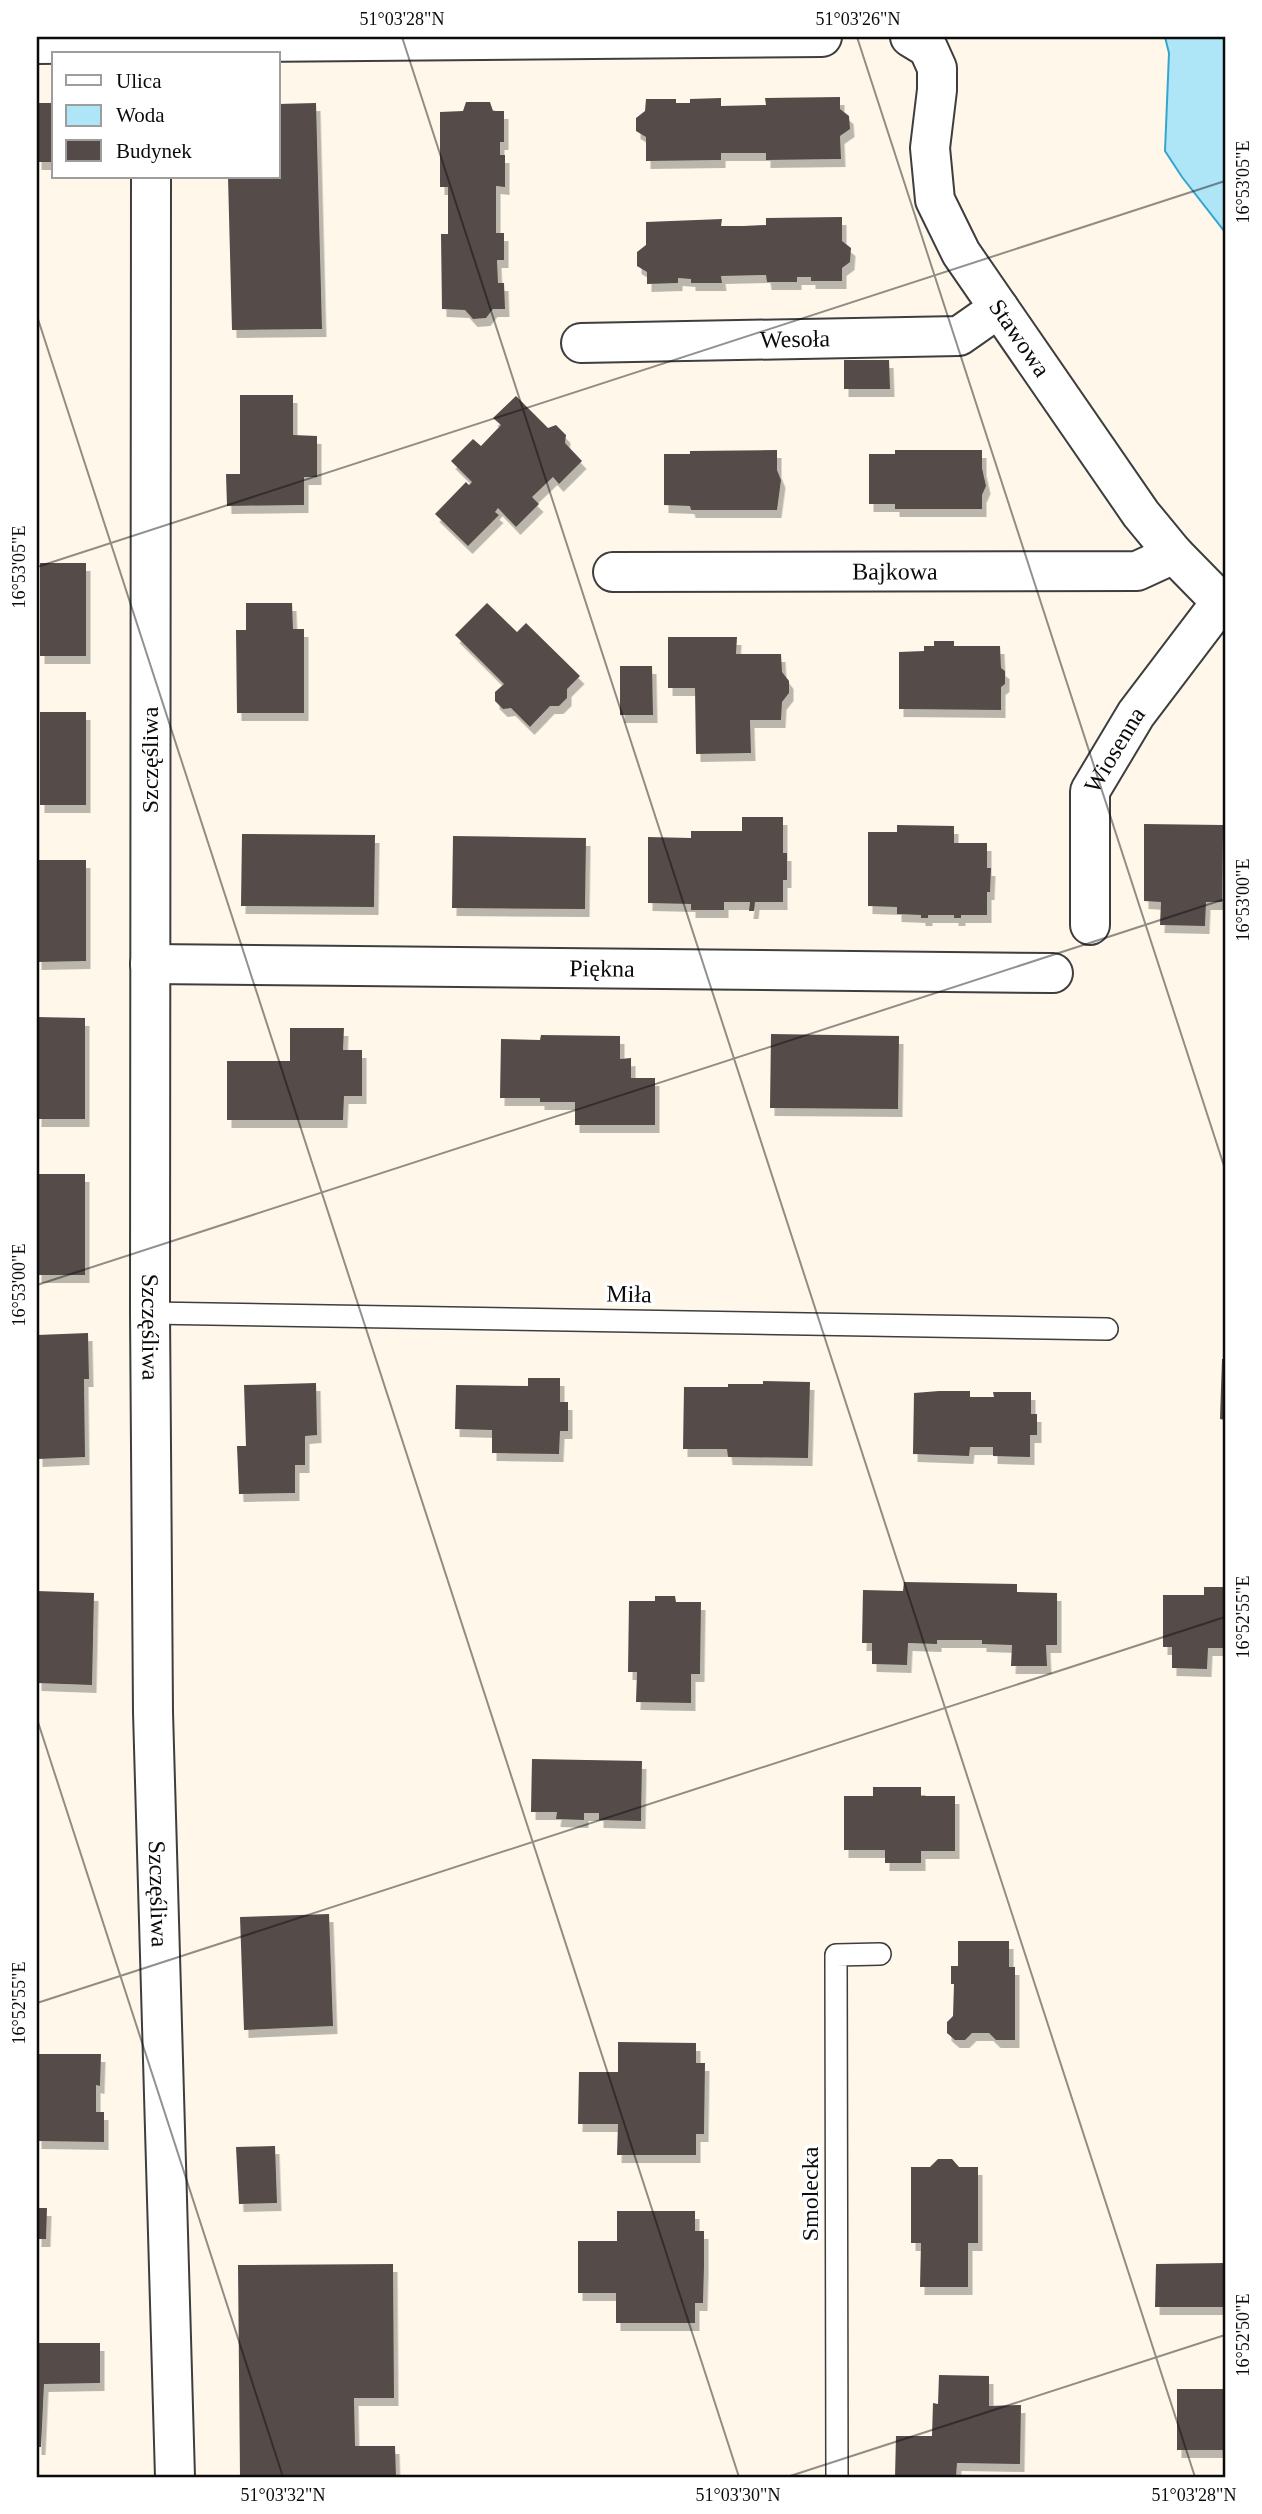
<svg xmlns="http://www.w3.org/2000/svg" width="1262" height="2514" font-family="'Times New Roman',serif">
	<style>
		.water { fill: #aee5f7; stroke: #34a5cf; stroke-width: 2 }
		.building { fill: #544b48; filter: url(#shadow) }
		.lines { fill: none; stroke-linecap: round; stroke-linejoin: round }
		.service-casing { stroke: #3e3e3e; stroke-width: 24 }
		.minor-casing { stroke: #3e3e3e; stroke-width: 42 }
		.service { stroke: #fff; stroke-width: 21 }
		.minor { stroke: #fff; stroke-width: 38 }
		.ticks { fill: none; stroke: #0b0b0b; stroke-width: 2; stroke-opacity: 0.45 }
		.labels { text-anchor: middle; stroke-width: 7; stroke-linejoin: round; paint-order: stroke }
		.street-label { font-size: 24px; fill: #0b0b0b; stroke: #fff }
		.neatline { fill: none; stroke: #0b0b0b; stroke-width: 2.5 }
		.ticks-label { font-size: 18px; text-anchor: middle; fill: #0b0b0b }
	</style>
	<defs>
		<filter id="shadow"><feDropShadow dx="4.5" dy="8" stdDeviation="0" flood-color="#0004"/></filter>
	</defs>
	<rect width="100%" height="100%" fill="#fff8ea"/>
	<polygon class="water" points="1165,37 1225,37 1225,232 1182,177 1165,151 1169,53"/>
	<g class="building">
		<polygon points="840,97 840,109 849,116 850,129 840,136 841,159 766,160 766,153 721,153 721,160 646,161 646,137 636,131 636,118 645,111 646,99 676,99 676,103 690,103 690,99 721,98 721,106 766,105 765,98"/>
		<polygon points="466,102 490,102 493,111 504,111 504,142 500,142 500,155 505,155 505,187 496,186 496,233 504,233 504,260 497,260 498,283 504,283 505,309 493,309 486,318 473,319 465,310 442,309 441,234 448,234 448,187 440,187 440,112 463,111"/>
		<rect x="37" y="103" width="17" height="59"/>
		<polygon points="316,103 322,329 232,330 228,177 278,177 278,104"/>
		<polygon points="842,217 842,241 851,248 850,262 842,268 842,281 811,281 811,277 797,277 797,282 767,282 766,275 721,276 722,283 691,283 691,279 678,278 678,283 647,284 647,272 637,266 637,252 646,245 646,222 722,219 721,226 743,226 766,225 766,218"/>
		<polygon points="844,360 889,360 890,389 844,389"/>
		<polygon points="240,395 293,395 293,435 317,436 317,477 304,477 304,505 227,506 226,474 240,474"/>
		<polygon points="516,396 548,428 556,425 566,435 565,443 582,461 559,484 553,477 532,497 539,504 516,527 498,508 495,512 499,515 468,546 435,514 466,482 469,485 472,482 451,461 473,439 481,446 501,425 493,418"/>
		<polygon points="777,450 777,470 781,480 777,510 691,510 690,506 664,505 664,454 690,454 690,451"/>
		<polygon points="895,450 982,450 982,468 986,486 982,495 982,509 895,509 895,504 869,504 869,454 895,454"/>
		<rect x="40" y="563" width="46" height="93"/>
		<polygon points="246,603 292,603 293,629 304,629 304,713 237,713 236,630 246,630"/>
		<polygon points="487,603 517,632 526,623 580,676 567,689 567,698 559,706 550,706 530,727 511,708 503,709 495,701 495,692 504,684 455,635"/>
		<polygon points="668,637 737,637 736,654 781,654 782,672 789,681 789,693 782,702 781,720 750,720 751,753 696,754 695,688 668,688"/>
		<polygon points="934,641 954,641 954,646 1000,646 1001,668 1005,671 1005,684 1001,687 1001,710 899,709 899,652 924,651 924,646 934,646"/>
		<polygon points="620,666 652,666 653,715 620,715"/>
		<rect x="40" y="712" width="46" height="93"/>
		<polygon points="742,817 783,817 783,853 787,853 787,880 783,880 783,902 755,902 754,911 749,911 750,902 724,902 724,910 691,910 691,904 648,903 648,837 691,838 691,831 742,831"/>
		<polygon points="1144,824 1223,825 1222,902 1206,902 1205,926 1160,925 1161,902 1144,901"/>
		<polygon points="897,825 954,826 954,843 987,843 987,868 991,868 990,892 987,892 987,915 961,915 961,918 954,918 954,915 928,915 928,918 921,918 921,915 897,914 897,907 868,906 868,832 897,832"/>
		<polygon points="242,834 375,835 374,907 241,906"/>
		<polygon points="453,836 586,838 585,909 452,908"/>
		<polygon points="37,860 86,860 86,961 37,962"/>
		<polygon points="37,1017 85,1018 85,1119 37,1119"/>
		<polygon points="290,1028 344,1028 343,1050 362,1050 362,1096 344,1096 343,1120 227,1120 227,1061 290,1061"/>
		<polygon points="771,1034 899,1036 898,1109 770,1108"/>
		<polygon points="541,1035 620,1036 620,1059 631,1058 631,1078 655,1078 655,1125 575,1125 575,1102 540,1102 540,1098 500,1098 501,1039 540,1040"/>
		<rect x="37" y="1174" width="48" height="101"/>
		<polygon points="88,1333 89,1379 84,1379 85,1457 38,1459 37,1335"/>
		<polygon points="1222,1359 1225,1359 1225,1420 1220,1419"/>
		<polygon points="528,1378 560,1378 560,1402 568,1402 568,1431 560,1431 559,1454 492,1453 492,1430 455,1429 456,1385 528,1386"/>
		<polygon points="763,1381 810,1382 808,1458 728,1457 727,1449 683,1449 684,1387 728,1387 728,1384 763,1384"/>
		<polygon points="316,1383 317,1435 305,1436 305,1465 295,1465 295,1493 239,1494 237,1446 246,1446 244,1385"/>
		<polygon points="939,1391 970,1391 970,1397 994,1397 993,1392 1031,1392 1031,1414 1037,1414 1037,1435 1030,1435 1030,1457 993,1456 993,1447 970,1447 969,1456 913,1454 914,1393"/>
		<polygon points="904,1582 1017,1584 1017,1592 1057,1593 1057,1645 1046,1645 1047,1666 1011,1666 1012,1645 982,1644 982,1640 937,1640 937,1644 908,1643 907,1665 872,1664 872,1643 862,1643 863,1590 903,1591"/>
		<polygon points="1204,1587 1225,1587 1225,1648 1208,1648 1207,1669 1172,1668 1172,1647 1163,1647 1163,1595 1204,1595"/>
		<polygon points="37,1591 94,1593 92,1685 37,1683"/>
		<polygon points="655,1596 675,1596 676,1602 701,1602 700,1674 691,1674 691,1703 636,1702 637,1672 628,1672 629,1601 655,1601"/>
		<polygon points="532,1759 642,1761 641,1821 599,1820 599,1813 584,1813 584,1820 556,1819 557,1812 531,1812"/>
		<polygon points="873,1787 921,1787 921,1796 955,1796 955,1851 921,1851 921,1863 885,1863 885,1850 844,1850 844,1796 873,1796"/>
		<polygon points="329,1914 333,2026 244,2030 240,1917"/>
		<polygon points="958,1941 1009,1941 1009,1967 1015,1967 1015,2040 996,2040 989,2033 972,2033 965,2040 955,2040 947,2033 947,2022 953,2016 954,1984 951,1984 951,1966 958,1966"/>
		<polygon points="618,2042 696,2043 696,2063 705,2063 704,2134 696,2134 696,2155 617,2155 618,2124 578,2124 579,2072 618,2072"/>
		<polygon points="37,2054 101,2054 100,2086 96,2085 96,2112 104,2112 104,2142 37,2141"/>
		<polygon points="275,2146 277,2203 239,2204 236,2147"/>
		<polygon points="938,2159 952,2159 959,2167 978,2167 978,2243 968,2243 968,2287 920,2287 921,2243 911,2243 911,2167 930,2167"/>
		<polygon points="37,2208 47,2208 46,2239 37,2239"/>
		<polygon points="617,2211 695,2211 695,2231 704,2231 704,2267 703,2303 695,2303 695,2323 616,2323 616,2293 578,2293 578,2241 617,2241"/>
		<polygon points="1225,2263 1225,2307 1155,2307 1156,2264"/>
		<polygon points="393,2264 394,2398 354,2398 355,2446 395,2446 396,2477 240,2477 238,2265"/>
		<polygon points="37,2343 100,2343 100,2383 44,2384 41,2447 37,2447"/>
		<polygon points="939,2375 989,2376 989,2406 1021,2405 1020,2464 957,2463 956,2477 895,2477 896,2436 932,2436 933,2403 938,2404"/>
		<rect x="1177" y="2389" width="48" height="61"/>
	</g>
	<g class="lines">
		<defs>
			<g id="service">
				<polyline points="150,1313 1107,1329"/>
				<polyline points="837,2477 836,1955 880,1954"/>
			</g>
			<g id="minor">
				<path id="s1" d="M910 37 928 48 937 68V90L930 148 935 200 961 253 1141 514 1174 554 1225 606"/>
				<polyline points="37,44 822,37"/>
				<path id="s2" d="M151 177 150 1313 153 1712 175 2477"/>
				<path id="s3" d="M581 343 959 336 999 308"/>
				<path id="s4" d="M613 572 1137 571 1174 554"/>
				<path id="s5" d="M1090 925V791L1136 714 1221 602"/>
				<path id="s6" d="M150 964 1053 973"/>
			</g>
		</defs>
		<use href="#service" class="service-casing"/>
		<use href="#minor" class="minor-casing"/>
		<use href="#service" class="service"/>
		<use href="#minor" class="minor"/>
	</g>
	<path class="ticks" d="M402 37 1195 2477M857 37 1225 1169M37 316 739 2477M37 567 1225 181M37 1285 1225 899M37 1719 283 2477M37 2003 1225 1617M787 2477 1225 2335"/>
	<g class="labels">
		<g class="street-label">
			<text dy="8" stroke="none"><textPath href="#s1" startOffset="338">Stawowa</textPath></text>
			<text dy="8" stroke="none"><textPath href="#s3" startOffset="214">Wesoła</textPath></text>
			<text dy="8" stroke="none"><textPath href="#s4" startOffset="282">Bajkowa</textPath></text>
			<text dy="8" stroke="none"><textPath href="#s5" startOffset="182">Wiosenna</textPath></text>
			<text transform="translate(150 760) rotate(-90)" y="8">Szczęśliwa</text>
			<text dy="8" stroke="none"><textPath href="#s6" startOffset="452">Piękna</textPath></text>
			<text transform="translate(629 1294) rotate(1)" y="8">Miła</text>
			<text dy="8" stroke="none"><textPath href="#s2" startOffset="1150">Szczęśliwa</textPath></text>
			<text dy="8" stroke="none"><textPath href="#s2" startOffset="1717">Szczęśliwa</textPath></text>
			<text transform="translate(810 2194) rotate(-90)" y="8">Smolecka</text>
		</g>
	</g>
	<rect width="1262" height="2514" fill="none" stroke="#ffffff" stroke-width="77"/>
	<rect x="52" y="52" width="228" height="126" fill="#ffffff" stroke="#9d9d9d" stroke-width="2"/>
	<rect x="66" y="75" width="35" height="10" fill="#ffffff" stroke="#9d9d9d" stroke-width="2"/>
	<text x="116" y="88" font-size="21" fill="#0b0b0b">Ulica</text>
	<rect x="66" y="105" width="35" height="21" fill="#aee5f7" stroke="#9d9d9d" stroke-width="2"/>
	<text x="116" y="122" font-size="21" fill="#0b0b0b">Woda</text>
	<rect x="66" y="140" width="35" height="21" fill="#544b48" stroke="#9d9d9d" stroke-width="2"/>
	<text x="116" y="158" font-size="21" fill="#0b0b0b">Budynek</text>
	<rect x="38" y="38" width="1186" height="2438" class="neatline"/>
	<g class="ticks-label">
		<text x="402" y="25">51°03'28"N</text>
		<text x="858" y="25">51°03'26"N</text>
		<text transform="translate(1243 182) rotate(-90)" y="6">16°53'05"E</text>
		<text transform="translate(19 567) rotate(-90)" y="6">16°53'05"E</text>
		<text transform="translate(1243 900) rotate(-90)" y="6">16°53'00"E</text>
		<text transform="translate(19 1285) rotate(-90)" y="6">16°53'00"E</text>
		<text transform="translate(1243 1617) rotate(-90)" y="6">16°52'55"E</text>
		<text transform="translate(19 2003) rotate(-90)" y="6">16°52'55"E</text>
		<text transform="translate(1243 2335) rotate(-90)" y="6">16°52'50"E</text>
		<text x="283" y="2501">51°03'32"N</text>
		<text x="738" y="2501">51°03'30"N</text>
		<text x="1194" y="2501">51°03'28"N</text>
	</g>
</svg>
